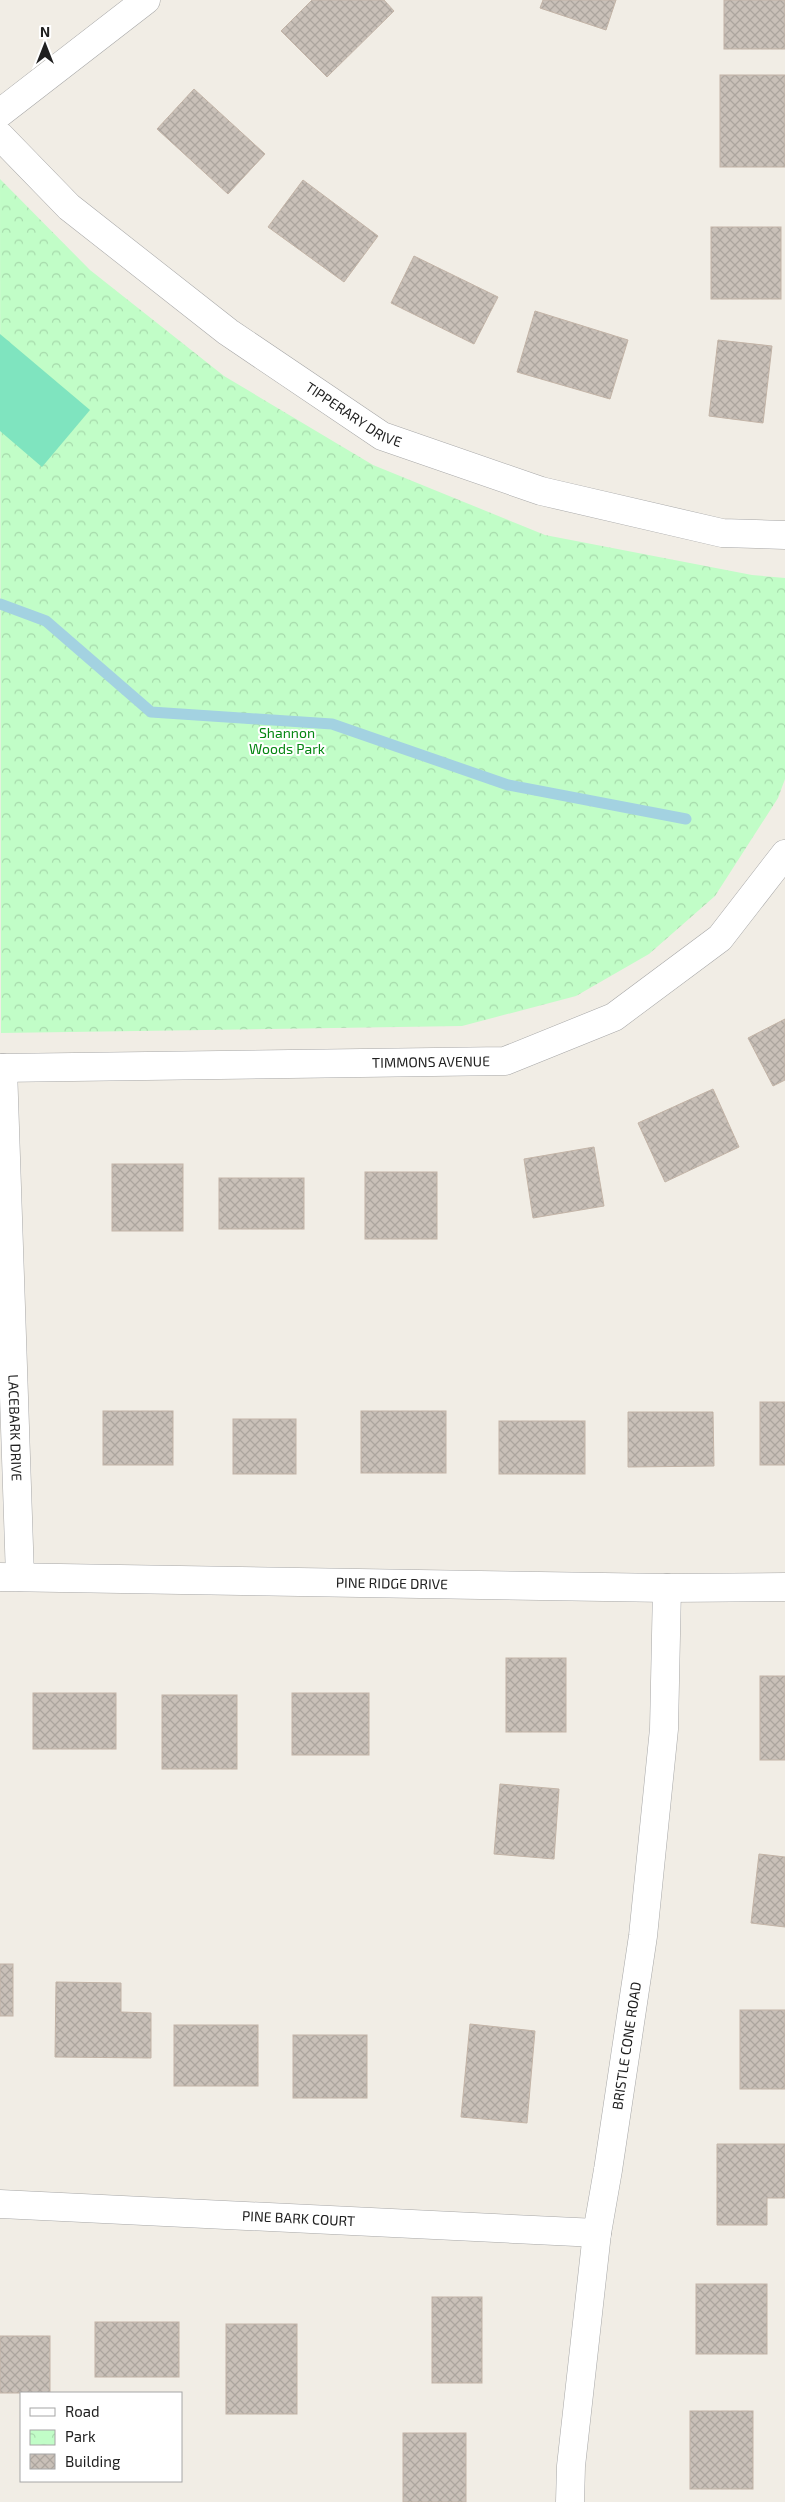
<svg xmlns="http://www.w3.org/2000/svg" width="785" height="2502" font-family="'Exo 2',sans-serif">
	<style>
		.park { fill: url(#park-crowns) }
		.pitch { fill: #7fe4bf }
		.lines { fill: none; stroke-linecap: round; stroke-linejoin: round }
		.stream { stroke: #a3d2e1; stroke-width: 11 }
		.building { fill: url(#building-cross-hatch); stroke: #c3b4a7 }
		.street-casing { stroke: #a7a7a7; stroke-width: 29 }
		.street { stroke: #fff; stroke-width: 28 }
		.labels { text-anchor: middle; stroke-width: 4; stroke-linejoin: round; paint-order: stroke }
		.street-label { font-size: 14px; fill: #202020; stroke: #fff }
		.park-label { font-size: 14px; fill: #058612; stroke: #fff }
	</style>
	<defs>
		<pattern id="park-crowns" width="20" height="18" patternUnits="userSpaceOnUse" patternTransform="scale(1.25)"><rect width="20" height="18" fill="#c1fdc7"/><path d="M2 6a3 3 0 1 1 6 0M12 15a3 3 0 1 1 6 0" fill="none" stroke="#a6d9ab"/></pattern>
		<pattern id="building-cross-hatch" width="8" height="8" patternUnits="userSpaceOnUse" patternTransform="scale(1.25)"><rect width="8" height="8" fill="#c9c0b8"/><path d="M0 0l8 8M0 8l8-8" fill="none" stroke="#aca59e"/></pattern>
	</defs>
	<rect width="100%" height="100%" fill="#f1ede5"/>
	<polygon class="park" points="0,179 90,270 224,376 373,465 545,535 752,575 785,578 785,779 778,798 715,896 649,954 576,996 462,1026 1,1033"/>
	<polygon class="pitch" points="0,334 90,410 42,467 0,431"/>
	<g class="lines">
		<polyline class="stream" points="0,604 46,621 151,712 332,724 508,785 686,819"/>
	</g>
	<g class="building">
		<polygon points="312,0 384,0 394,11 327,77 281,31"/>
		<polygon points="543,0 616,0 606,30 540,8"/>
		<rect x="724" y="0" width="61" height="49"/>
		<rect x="720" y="75" width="65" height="92"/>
		<polygon points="194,89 265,154 228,194 157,129"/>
		<polygon points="303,180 378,236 344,282 268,227"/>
		<rect x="711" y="227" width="70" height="72"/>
		<polygon points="414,256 498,297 474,344 391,303"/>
		<polygon points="535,311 628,340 610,399 517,372"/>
		<polygon points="718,340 772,346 763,423 709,416"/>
		<polygon points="785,1019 785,1080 773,1086 748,1038"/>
		<polygon points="713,1089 739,1147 665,1182 638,1123"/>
		<polygon points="594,1147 604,1206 533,1218 524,1159"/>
		<rect x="112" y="1164" width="71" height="67"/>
		<rect x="365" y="1172" width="72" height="67"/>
		<rect x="219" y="1178" width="85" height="51"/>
		<rect x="760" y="1402" width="25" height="63"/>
		<rect x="103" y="1411" width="70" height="54"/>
		<rect x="361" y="1411" width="85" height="62"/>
		<polygon points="628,1412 713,1412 714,1466 628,1467"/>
		<rect x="233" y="1419" width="63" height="55"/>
		<rect x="499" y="1421" width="86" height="53"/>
		<rect x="506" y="1658" width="60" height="74"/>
		<rect x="760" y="1676" width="25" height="84"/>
		<rect x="33" y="1693" width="83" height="56"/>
		<rect x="292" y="1693" width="77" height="62"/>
		<rect x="162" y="1695" width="75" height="74"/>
		<polygon points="500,1784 559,1789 554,1859 494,1854"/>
		<polygon points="759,1854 785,1857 785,1927 751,1923"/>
		<rect x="0" y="1964" width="13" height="52"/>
		<polygon points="56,1982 121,1983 121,2012 151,2013 151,2058 55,2057"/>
		<rect x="740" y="2010" width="45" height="79"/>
		<polygon points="470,2024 535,2031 527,2123 461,2117"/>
		<rect x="174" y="2025" width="84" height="61"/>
		<rect x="293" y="2035" width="74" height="63"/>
		<polygon points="717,2144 785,2144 785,2198 767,2198 767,2225 717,2225"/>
		<rect x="696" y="2284" width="71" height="70"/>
		<rect x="432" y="2297" width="50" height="86"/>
		<rect x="95" y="2322" width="84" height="55"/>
		<rect x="226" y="2324" width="71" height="90"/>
		<rect x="0" y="2336" width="50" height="57"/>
		<rect x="690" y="2411" width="63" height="78"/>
		<rect x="403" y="2433" width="63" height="69"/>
	</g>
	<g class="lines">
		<defs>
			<g id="street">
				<polyline points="0,113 146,0"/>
				<path id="s1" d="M0 136 69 207 228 332 382 436 541 491 722 533 785 535"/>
				<path id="s2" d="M0 1068 505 1061 614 1017 720 938 785 854"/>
				<path id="s3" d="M3 1068 20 1577"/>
				<path id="s4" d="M0 1577 667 1588 785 1587"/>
				<path id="s5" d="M0 2204 597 2233"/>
				<path id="s6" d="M570 2502 571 2466 597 2233 608 2170 643 1936 664 1729 667 1588"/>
			</g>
		</defs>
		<use href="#street" class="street-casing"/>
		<use href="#street" class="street"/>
	</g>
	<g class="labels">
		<g class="street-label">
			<text dy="5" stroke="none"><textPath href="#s1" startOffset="452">TIPPERARY DRIVE</textPath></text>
			<text dy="5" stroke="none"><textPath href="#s2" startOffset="431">TIMMONS AVENUE</textPath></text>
			<text dy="5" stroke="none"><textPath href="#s3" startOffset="360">LACEBARK DRIVE</textPath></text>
			<text dy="5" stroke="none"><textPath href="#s4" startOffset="392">PINE RIDGE DRIVE</textPath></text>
			<text dy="5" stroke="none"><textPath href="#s6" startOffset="460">BRISTLE CONE ROAD</textPath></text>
			<text dy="5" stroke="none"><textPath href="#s5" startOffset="299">PINE BARK COURT</textPath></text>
		</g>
		<g class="park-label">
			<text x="287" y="738">Shannon<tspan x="287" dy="16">Woods Park</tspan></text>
		</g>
	</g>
	<rect x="20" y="2392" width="162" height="90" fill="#ffffff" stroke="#a6a6a6"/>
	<rect x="30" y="2408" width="25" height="8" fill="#ffffff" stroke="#a6a6a6"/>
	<text x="65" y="2417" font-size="15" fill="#202020">Road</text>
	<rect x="30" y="2430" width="25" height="15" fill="url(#park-crowns)" stroke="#a6a6a6"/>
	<text x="65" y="2442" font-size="15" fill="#202020">Park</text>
	<rect x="30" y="2454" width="25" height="15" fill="url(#building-cross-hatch)" stroke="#a6a6a6"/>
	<text x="65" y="2467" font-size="15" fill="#202020">Building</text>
	<g transform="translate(45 45)" stroke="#ffffff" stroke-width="4" paint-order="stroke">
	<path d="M0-4L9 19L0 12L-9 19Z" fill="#202020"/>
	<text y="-8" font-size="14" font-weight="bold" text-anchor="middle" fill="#202020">N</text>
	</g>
</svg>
